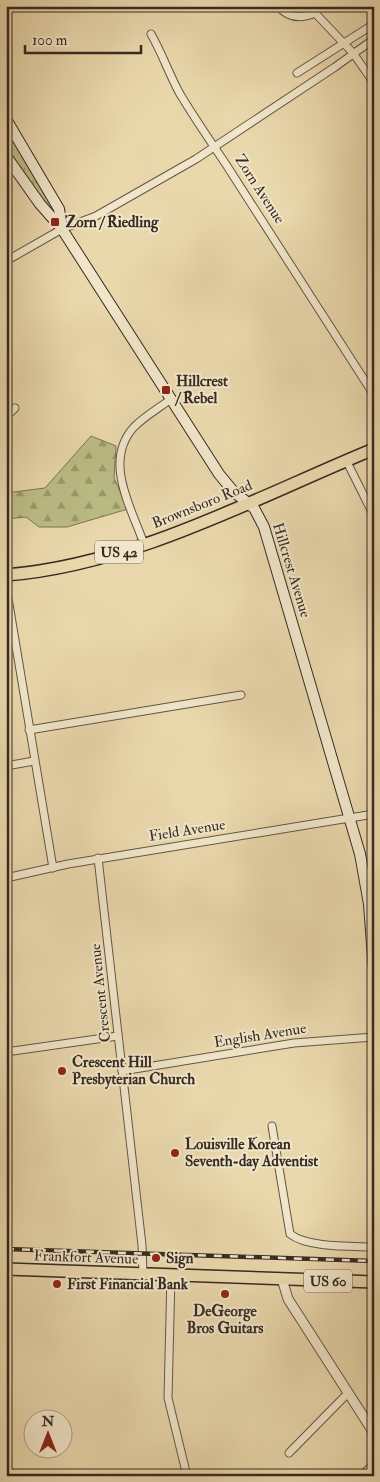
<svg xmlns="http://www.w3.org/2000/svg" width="380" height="1482" font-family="'IM FELL Double Pica',serif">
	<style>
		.grass { fill: url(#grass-tufts); stroke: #797454 }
		.forest { fill: url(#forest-firs); stroke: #797454 }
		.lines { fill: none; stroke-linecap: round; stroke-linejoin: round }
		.minor-casing { stroke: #635645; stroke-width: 9 }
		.tertiary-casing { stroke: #635645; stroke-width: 11 }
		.secondary-casing { stroke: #362b22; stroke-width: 12 }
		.primary-casing { stroke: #362b22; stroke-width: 14 }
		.minor { stroke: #f1e6ca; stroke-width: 7 }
		.tertiary { stroke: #f1e6ca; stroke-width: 9 }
		.secondary { stroke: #f1e6ca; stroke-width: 10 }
		.primary { stroke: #ead8ad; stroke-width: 11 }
		.rail-casing { stroke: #362b22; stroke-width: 4.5 }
		.rail { stroke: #f1e6ca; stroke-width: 2.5; stroke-dasharray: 8; stroke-linecap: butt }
		.poi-dot { fill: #8f2418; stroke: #f1e6ca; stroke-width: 2 }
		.labels { text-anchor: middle; stroke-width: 4; stroke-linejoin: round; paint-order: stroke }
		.shield { fill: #f1e6ca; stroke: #6e6354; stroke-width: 1 }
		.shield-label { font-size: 14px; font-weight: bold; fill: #362b22 }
		.street-label { font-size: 15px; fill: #362b22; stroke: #f1e6ca }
		.poi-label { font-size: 15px; font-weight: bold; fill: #362b22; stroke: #f1e6ca; text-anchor: start }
	</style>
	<defs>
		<pattern id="grass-tufts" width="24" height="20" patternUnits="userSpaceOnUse" patternTransform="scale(1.25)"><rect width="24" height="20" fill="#bcbd86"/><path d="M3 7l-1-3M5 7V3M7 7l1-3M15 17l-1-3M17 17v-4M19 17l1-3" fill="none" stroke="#9a9a6d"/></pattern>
		<pattern id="forest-firs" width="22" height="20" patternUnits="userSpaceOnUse" patternTransform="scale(1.25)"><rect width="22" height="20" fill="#bcbd86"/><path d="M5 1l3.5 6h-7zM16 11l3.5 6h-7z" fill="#9a9a6d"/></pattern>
	</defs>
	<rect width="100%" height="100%" fill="#ead8ad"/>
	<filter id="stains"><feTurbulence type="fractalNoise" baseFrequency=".004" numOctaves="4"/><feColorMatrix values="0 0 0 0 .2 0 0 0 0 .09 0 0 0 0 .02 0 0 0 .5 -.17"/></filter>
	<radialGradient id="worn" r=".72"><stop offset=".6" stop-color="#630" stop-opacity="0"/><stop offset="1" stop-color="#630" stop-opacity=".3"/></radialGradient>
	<polygon class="grass" points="6,126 56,210 56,215 50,211 6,150"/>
	<polygon class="forest" points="91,436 116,446 114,478 128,509 67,527 39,527 26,517 6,519 6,493 45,488"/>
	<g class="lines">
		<defs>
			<g id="minor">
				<path d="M278 6C288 18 301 19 315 13"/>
				<polyline points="315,13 353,53 374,83"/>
				<path d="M151 34C162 53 169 74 180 94 195 119 211 142 227 166L374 395"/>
				<polyline points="297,73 374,24"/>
				<polyline points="6,261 62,229 96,216 196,159 335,67 374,39"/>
				<polyline points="6,417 15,408"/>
				<polyline points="346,460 374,516"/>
				<path d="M144 544C131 507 103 461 134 427 145 416 159 408 171 399"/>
				<polyline points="6,586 53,868"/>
				<polyline points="29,730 241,695"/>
				<polyline points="6,766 34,761"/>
				<polyline points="98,858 142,1245 143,1274"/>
				<polyline points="6,878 68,864 374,814"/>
				<polyline points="6,1052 118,1036"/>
				<polyline points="122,1071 294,1043 374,1037"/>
				<path d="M272 1126 290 1234C308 1248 351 1246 374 1247"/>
				<polyline points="171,1275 168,1398 187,1476"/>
				<polyline points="289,1453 348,1393"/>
				<polyline points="6,1469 15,1476"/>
			</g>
			<g id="tertiary">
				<polyline points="282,1279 288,1299 374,1433"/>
				<polyline points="363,1476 374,1465"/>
			</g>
			<g id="secondary">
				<polyline points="6,119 59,209 62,229"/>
				<polyline points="6,156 40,204 62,229 219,474 233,491 254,508 264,527 360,854 369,904 374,971"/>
			</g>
			<g id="primary">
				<path d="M6 575C134 565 257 497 374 449"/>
				<polyline points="6,1269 374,1282"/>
			</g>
		</defs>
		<use href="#minor" class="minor-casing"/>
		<use href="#tertiary" class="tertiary-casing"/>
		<use href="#secondary" class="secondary-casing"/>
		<use href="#primary" class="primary-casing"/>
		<use href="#minor" class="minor"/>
		<use href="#tertiary" class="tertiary"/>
		<use href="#secondary" class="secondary"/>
		<use href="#primary" class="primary"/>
		<defs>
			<polyline id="rail" points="6,1249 374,1261"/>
		</defs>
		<use href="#rail" class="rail-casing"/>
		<use href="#rail" class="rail"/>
	</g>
	<g class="poi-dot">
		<rect x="50" y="217" width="10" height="10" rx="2.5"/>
		<rect x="161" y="385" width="10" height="10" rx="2.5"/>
		<circle cx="62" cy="1071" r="5"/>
		<circle cx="175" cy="1153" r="5"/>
		<circle cx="156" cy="1258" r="5"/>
		<circle cx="57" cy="1284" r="5"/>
		<circle cx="225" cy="1294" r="5"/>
	</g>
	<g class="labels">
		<g class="shield">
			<rect x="95" y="540.5" width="48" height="23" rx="4"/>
			<rect x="304" y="1269.5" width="48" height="23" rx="4"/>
		</g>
		<g class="shield-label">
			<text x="119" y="557">US 42</text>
			<text x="328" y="1286">US 60</text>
		</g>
		<g class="street-label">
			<text transform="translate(260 189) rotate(57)" y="5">Zorn Avenue</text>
			<text transform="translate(202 504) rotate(-22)" y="5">Brownsboro Road</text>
			<text transform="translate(292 570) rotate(73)" y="5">Hillcrest Avenue</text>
			<text transform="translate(187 830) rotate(-9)" y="5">Field Avenue</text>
			<text transform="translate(100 993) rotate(-96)" y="5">Crescent Avenue</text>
			<text transform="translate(260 1035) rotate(-9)" y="5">English Avenue</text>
			<text transform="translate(86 1257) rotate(2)" y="5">Frankfort Avenue</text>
		</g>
		<g class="poi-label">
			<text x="65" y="227">Zorn / Riedling</text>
			<text x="176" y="386">Hillcrest<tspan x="176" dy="17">/ Rebel</tspan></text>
			<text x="72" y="1067">Crescent Hill<tspan x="72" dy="17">Presbyterian Church</tspan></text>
			<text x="185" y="1149">Louisville Korean<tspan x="185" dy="17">Seventh-day Adventist</tspan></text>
			<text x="166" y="1263">Sign</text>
			<text x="67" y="1289">First Financial Bank</text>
			<text x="225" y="1316" text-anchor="middle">DeGeorge<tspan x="225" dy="17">Bros Guitars</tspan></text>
		</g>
	</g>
	<rect width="380" height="1482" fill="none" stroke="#ead8ad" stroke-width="25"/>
	<rect x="8" y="8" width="365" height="1467" fill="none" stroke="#362b22" stroke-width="2.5"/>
	<rect x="12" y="12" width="355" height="1457" fill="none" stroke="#362b22"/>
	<g transform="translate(48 1434)"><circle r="24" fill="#f1e6ca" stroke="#a69b87"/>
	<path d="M0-4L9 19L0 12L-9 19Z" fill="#8f2418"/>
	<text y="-8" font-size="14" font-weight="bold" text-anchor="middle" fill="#362b22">N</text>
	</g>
	<path d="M25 45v8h116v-8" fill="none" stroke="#362b22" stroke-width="2.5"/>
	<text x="32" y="45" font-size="15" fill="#362b22" stroke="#f1e6ca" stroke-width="4" paint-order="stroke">100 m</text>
	<rect width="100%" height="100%" filter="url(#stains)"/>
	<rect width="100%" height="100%" fill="url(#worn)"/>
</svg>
